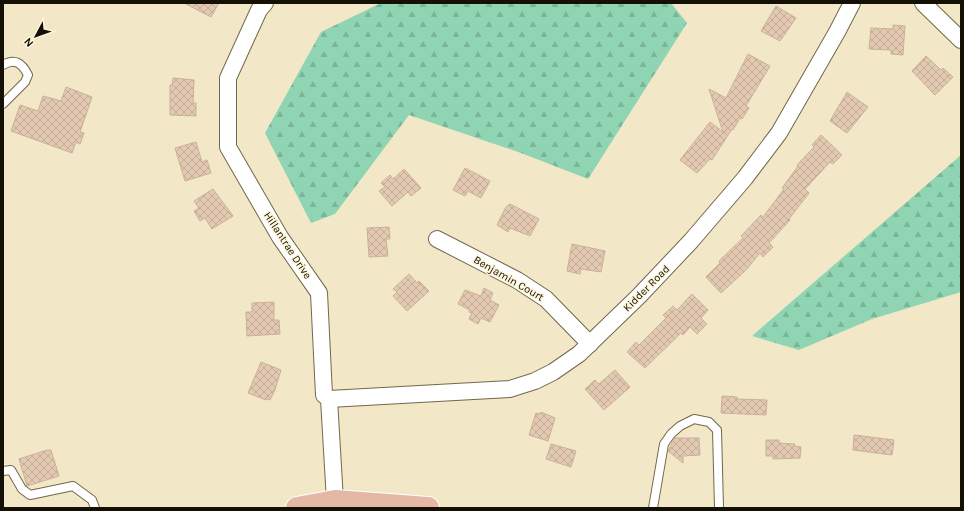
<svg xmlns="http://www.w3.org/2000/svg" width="964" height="511" font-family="Karla,sans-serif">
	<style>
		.forest { fill: url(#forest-firs) }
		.building { fill: url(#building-cross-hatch); stroke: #cab098 }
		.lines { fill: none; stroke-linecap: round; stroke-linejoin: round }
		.service-casing { stroke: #71684b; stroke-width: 10 }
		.minor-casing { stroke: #71684b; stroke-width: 18 }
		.primary-casing { stroke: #fff; stroke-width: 24 }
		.service { stroke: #fff; stroke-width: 8 }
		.minor { stroke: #fff; stroke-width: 16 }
		.primary { stroke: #e5b8a6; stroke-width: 22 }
		.labels { text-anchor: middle; stroke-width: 3; stroke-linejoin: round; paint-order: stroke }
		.street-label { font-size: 11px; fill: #141006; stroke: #fdf6db }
	</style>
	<defs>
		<pattern id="forest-firs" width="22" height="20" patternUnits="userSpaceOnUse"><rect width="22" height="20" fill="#8fd4b3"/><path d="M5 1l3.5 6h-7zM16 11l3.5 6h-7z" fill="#7ab598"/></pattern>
		<pattern id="building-cross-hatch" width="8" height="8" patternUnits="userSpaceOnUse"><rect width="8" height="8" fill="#e3c9b1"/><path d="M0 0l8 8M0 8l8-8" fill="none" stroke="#c2ac97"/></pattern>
	</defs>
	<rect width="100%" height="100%" fill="#f2e8c7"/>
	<g class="forest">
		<polygon points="381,3 671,3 687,23 588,179 521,153 409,115 335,214 311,223 265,133 321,32"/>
		<polygon points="961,155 961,292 872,319 799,350 752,336"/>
	</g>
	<g class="building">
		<polygon points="184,3 219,3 211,17"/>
		<polygon points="776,6 796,18 780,41 761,31"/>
		<polygon points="893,25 905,26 903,55 891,54 891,50 869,49 871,28 893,29"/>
		<polygon points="748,54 770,66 746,106 749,108 742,119 740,118 733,130 732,129 712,160 710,159 697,173 680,160 710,122 723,132 709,89 726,98"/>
		<polygon points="926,56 941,70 943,68 953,77 935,95 912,71"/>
		<polygon points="173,78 194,80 193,103 196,103 196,116 170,115 170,85 172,85"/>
		<polygon points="66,87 92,97 80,132 84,133 80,144 76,142 72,153 11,131 20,105 38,111 43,96 61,101"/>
		<polygon points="847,92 868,107 847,133 830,121"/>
		<polygon points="821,135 842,155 833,164 830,162 805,189 809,193 789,219 790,220 769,243 773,247 763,257 760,253 746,270 721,293 706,277 720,263 719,261 743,238 741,236 761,215 763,217 784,189 782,188 798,166 797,165 814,147 812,145"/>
		<polygon points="196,142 202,162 207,160 211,173 185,181 175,148"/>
		<polygon points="465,168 490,181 481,198 468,191 465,196 453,190"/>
		<polygon points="404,169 421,188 411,196 408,192 392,206 379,191 385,187 381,183 390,175 393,179"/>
		<polygon points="213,189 233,216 212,229 205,218 200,221 194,211 199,208 194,201"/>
		<polygon points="510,204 539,219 530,236 510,228 508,232 497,225 506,207"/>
		<polygon points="389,227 390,239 386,239 388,256 369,257 367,228"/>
		<polygon points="572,244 605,251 601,272 581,269 580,274 567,271"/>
		<polygon points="409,274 417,283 419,281 429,291 407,311 393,296 397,292 393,289"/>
		<polygon points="484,288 493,293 490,300 499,305 490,322 481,318 478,324 469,319 472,313 469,312 470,310 458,304 465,290 481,296"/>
		<polygon points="692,294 708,310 701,318 707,324 697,334 690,327 683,335 681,333 645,368 627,352 636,342 639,345 666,318 663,315 673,306 677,310"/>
		<polygon points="274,302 274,320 279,320 280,334 247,336 246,312 252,312 252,303"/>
		<polygon points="261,362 281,370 275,390 270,400 267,399 266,400 248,393"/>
		<polygon points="615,370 630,387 604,410 585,389 595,380 599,384"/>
		<polygon points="722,396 737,397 737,399 767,400 766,415 721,413"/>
		<polygon points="541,412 555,418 548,441 529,435 536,413 540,414"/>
		<polygon points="854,435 894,440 892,455 853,450"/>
		<polygon points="675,438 699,438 700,455 683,456 683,463 668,451"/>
		<polygon points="766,440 779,440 779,443 795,444 794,446 801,447 800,458 773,459 773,456 766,456"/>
		<polygon points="551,444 576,451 571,467 546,459"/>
		<polygon points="47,450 51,450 59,476 27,486 19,459"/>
	</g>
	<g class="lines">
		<defs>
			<g id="service">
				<path d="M3 65C15 58 22 63 28 75L25 82 3 104"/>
				<polyline points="3,471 11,470 22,489 30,495 73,486 92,500 95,508"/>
				<polyline points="653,508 664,444 671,434 680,426 694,419 709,422 717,430 719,508"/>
			</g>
			<g id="minor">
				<polyline points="265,3 259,10 228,78 228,147 280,237 319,293 324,395 329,399 335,501"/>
				<polyline points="923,3 961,40"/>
				<polyline points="437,239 517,280 546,299 590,344"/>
				<polyline points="329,399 510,389 535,381 553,372 579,354 639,296 691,241 745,178 779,133 837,32 852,3"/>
			</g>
			<polyline id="primary" points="297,508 335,501 428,508"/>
		</defs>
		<use href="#service" class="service-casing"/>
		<use href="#minor" class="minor-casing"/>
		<use href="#primary" class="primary-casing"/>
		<use href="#service" class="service"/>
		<use href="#minor" class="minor"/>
		<use href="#primary" class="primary"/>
	</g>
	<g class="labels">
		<g class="street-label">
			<text transform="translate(288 245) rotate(57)" y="4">Hillantrae Drive</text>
			<text transform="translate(509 278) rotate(30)" y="4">Benjamin Court</text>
			<text transform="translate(646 288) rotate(-45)" y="4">Kidder Road</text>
		</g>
	</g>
	<rect width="964" height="511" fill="none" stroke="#141006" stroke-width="8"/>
	<g transform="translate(36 36) rotate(229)" stroke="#fdf6db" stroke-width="3" paint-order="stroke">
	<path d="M0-3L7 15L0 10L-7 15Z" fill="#141006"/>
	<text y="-6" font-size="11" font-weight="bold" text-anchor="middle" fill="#141006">N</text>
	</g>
</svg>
